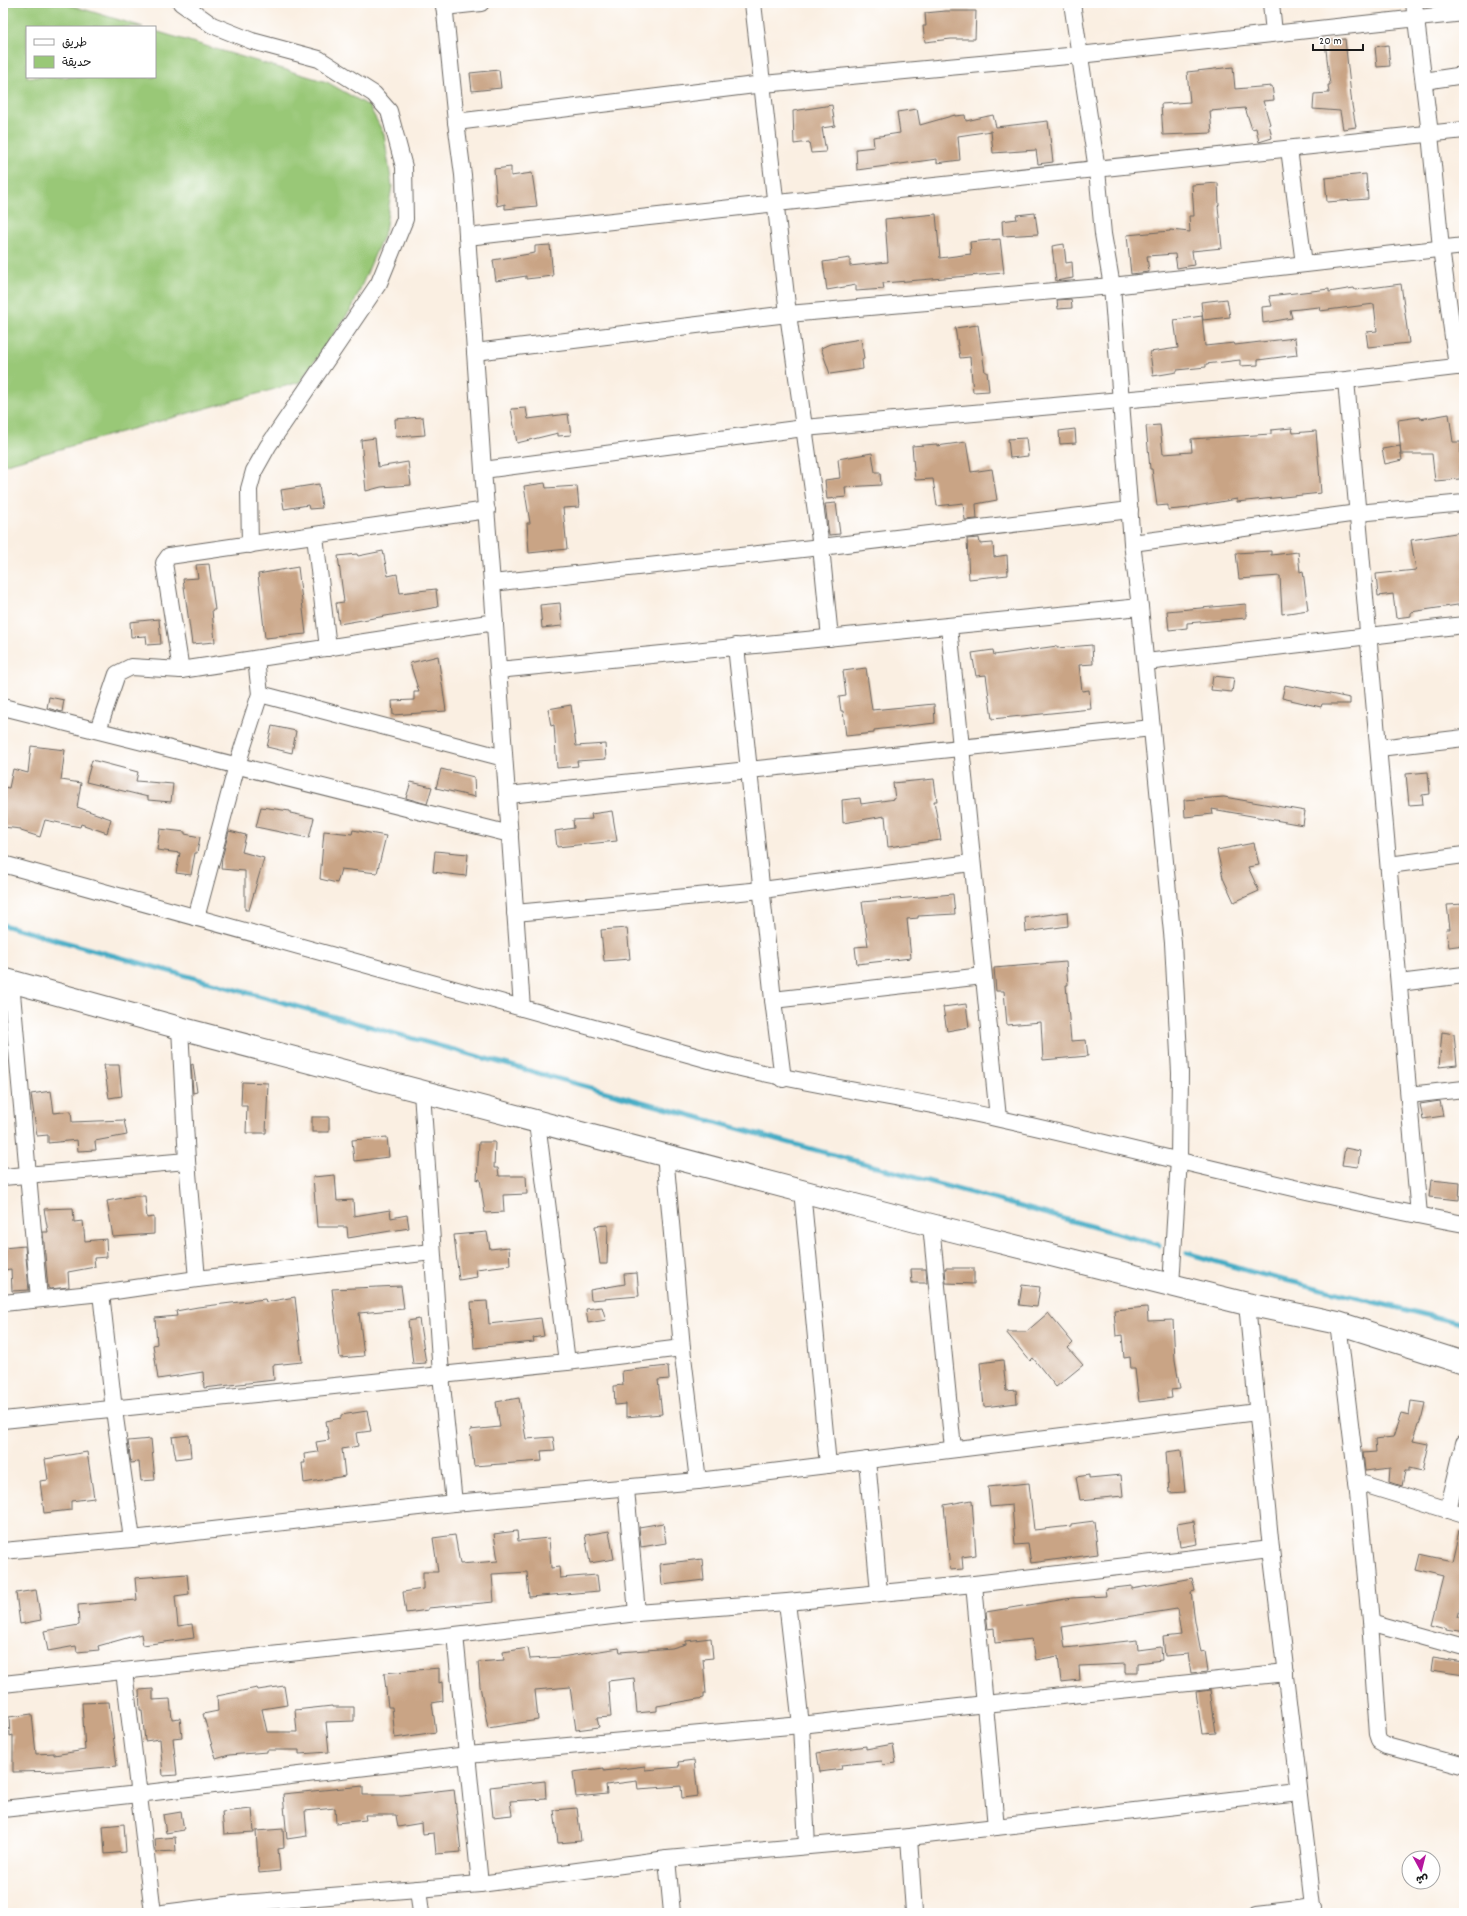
<svg xmlns="http://www.w3.org/2000/svg" width="1467" height="1916" font-family="Dekko,'Playpen Sans Arabic',sans-serif">
	<style>
		.green { fill: #99c877; stroke: #5a724a }
		.lines { fill: none; stroke-linecap: round; stroke-linejoin: round }
		.stream { stroke: #45acc5; stroke-width: 5 }
		.building { fill: #c9a485 }
		.minor-casing { stroke: #6a6661; stroke-width: 18 }
		.primary-casing { stroke: #6a6661; stroke-width: 24 }
		.minor { stroke: #fff; stroke-width: 16 }
		.primary { stroke: #fff; stroke-width: 22 }
	</style>
	<rect width="100%" height="100%" fill="#fff"/>
	<filter id="ink" filterUnits="userSpaceOnUse"><feTurbulence type="fractalNoise" baseFrequency=".025" numOctaves="2"/><feDisplacementMap in="SourceGraphic" scale="8" xChannelSelector="R" yChannelSelector="G"/><feConvolveMatrix kernelMatrix="1 2 1 2 8 2 1 2 1" color-interpolation-filters="sRGB"/></filter>
	<filter id="wash" filterUnits="userSpaceOnUse"><feTurbulence type="fractalNoise" baseFrequency=".012" numOctaves="4" result="noise"/><feDisplacementMap in="SourceGraphic" scale="16" xChannelSelector="R" yChannelSelector="G"/><feGaussianBlur stdDeviation="0.9" result="paint"/><feColorMatrix in="noise" values="0 0 0 0 0 0 0 0 0 0 0 0 0 0 0 0 0 1.4 0 .05"/><feComposite in="paint" operator="in"/></filter>
	<g filter="url(#wash)">
		<rect width="100%" height="100%" fill="#faefe2"/>
		<polygon class="green" points="3,3 63,3 143,27 27,27 27,77 155,77 155,31 327,82 369,106 384,134 392,186 385,231 352,308 300,382 3,465"/>
		<g class="lines">
			<g class="stream">
				<polyline points="3,925 1159,1245"/>
				<polyline points="1187,1253 1252,1272 1464,1324"/>
			</g>
		</g>
		<g id="blocks">
			<g class="building">
				<polygon points="946,11 976,11 975,39 951,39 925,42 923,26 926,26 925,13"/>
				<polygon points="1345,39 1352,105 1356,127 1343,129 1340,111 1313,109 1314,94 1329,93 1328,85 1330,85 1325,41"/>
				<polygon points="1388,45 1390,66 1377,67 1375,47"/>
				<polygon points="1233,67 1235,89 1272,86 1274,100 1263,101 1270,124 1269,124 1272,138 1259,142 1256,128 1252,129 1245,108 1210,111 1212,133 1163,135 1161,104 1190,102 1187,72"/>
				<polygon points="499,70 501,88 472,91 470,73"/>
				<polygon points="832,105 835,126 822,128 826,152 811,153 809,142 794,144 793,111"/>
				<polygon points="917,109 920,125 955,115 955,116 965,115 966,121 993,115 996,127 1048,121 1053,162 1038,164 1036,150 993,153 991,131 958,136 960,160 937,163 937,159 857,170 856,149 874,147 873,137 900,133 897,112"/>
				<polygon points="511,167 511,176 532,173 537,206 505,209 505,204 497,206 494,169"/>
				<polygon points="1366,174 1368,199 1327,202 1325,178"/>
				<polygon points="1218,183 1219,205 1218,206 1222,248 1192,251 1194,265 1177,268 1175,254 1147,256 1149,272 1131,274 1127,235 1170,231 1170,230 1190,232 1189,216 1194,216 1192,185"/>
				<polygon points="1035,213 1038,234 1003,236 1002,221 1017,219 1016,215"/>
				<polygon points="936,214 940,258 971,254 970,242 1000,239 1004,273 883,283 884,289 856,291 856,285 827,290 823,262 850,258 850,266 888,262 885,219"/>
				<polygon points="1064,244 1066,263 1072,262 1073,278 1056,281 1052,246"/>
				<polygon points="550,245 553,276 526,279 526,276 496,281 493,260 535,253 535,246"/>
				<polygon points="1401,284 1409,343 1368,347 1366,332 1377,331 1374,304 1320,311 1319,307 1290,310 1292,318 1263,323 1262,307 1272,306 1269,296 1329,289 1329,292 1354,288 1355,290"/>
				<polygon points="1071,299 1072,308 1058,309 1057,300"/>
				<polygon points="1227,299 1230,317 1203,320 1201,302"/>
				<polygon points="1202,316 1205,346 1234,343 1235,345 1295,338 1297,355 1258,360 1258,365 1240,366 1240,360 1206,364 1206,367 1177,370 1177,372 1153,376 1150,352 1178,348 1174,320"/>
				<polygon points="978,325 985,372 987,372 989,391 973,392 970,357 960,358 955,328"/>
				<polygon points="861,339 864,359 862,360 863,369 830,374 821,348 830,344"/>
				<polygon points="526,408 528,419 568,414 571,435 558,436 558,433 517,443 511,409"/>
				<polygon points="1449,414 1453,442 1461,442 1460,479 1435,481 1432,454 1401,454 1402,460 1385,464 1382,449 1400,446 1401,454 1398,420 1419,417 1420,419"/>
				<polygon points="423,417 425,435 396,437 395,419"/>
				<polygon points="1160,425 1163,454 1192,452 1191,439 1271,434 1271,430 1292,428 1293,433 1316,431 1321,493 1237,502 1237,499 1190,507 1190,508 1168,510 1168,505 1157,506 1152,469 1150,469 1146,426"/>
				<polygon points="1075,429 1076,443 1060,444 1059,431"/>
				<polygon points="375,438 378,467 408,462 411,485 381,487 366,491 361,440"/>
				<polygon points="1026,438 1028,456 1010,458 1008,439"/>
				<polygon points="966,442 971,472 992,469 997,500 976,504 977,519 965,520 963,503 937,506 933,479 915,480 912,446 937,444 937,446"/>
				<polygon points="872,453 875,472 880,472 881,485 845,487 846,497 827,499 825,480 840,478 838,459"/>
				<polygon points="545,483 546,488 577,486 579,507 563,508 567,549 529,553 527,523 530,523 524,486"/>
				<polygon points="319,484 322,508 309,509 308,505 284,509 281,490"/>
				<polygon points="836,503 840,534 829,535 825,504"/>
				<polygon points="1462,532 1464,545 1464,604 1411,612 1411,616 1396,618 1393,594 1378,596 1376,574 1416,570 1411,540"/>
				<polygon points="979,538 980,544 993,543 994,557 1007,555 1008,575 969,579 967,539"/>
				<polygon points="383,551 388,576 397,574 400,593 436,589 438,607 339,624 336,603 344,602 338,556 357,554 358,556"/>
				<polygon points="1271,551 1271,555 1298,552 1300,572 1303,571 1308,610 1282,614 1280,576 1239,579 1236,553"/>
				<polygon points="209,564 215,610 212,610 215,642 192,644 183,579 198,578 196,565"/>
				<polygon points="298,567 306,634 265,638 258,574"/>
				<polygon points="560,603 562,626 542,628 540,605"/>
				<polygon points="1246,604 1246,618 1187,623 1187,628 1169,630 1167,611"/>
				<polygon points="159,619 161,644 147,645 146,636 131,637 130,622"/>
				<polygon points="1092,645 1093,664 1079,665 1082,691 1089,690 1091,709 992,719 986,675 976,676 972,653 993,650 994,655 1057,646 1057,648"/>
				<polygon points="438,656 446,711 393,715 392,701 414,700 414,692 419,692 410,663"/>
				<polygon points="866,668 872,710 934,704 935,723 874,730 874,733 846,736 843,711 841,711 839,697 846,696 843,671"/>
				<polygon points="1213,676 1234,678 1232,692 1211,690"/>
				<polygon points="1285,685 1350,698 1350,704 1322,704 1321,707 1282,698"/>
				<polygon points="49,697 64,700 62,712 47,708"/>
				<polygon points="571,705 576,746 605,744 606,759 577,761 578,766 557,768 554,725 551,726 548,709"/>
				<polygon points="272,726 296,731 292,753 267,747"/>
				<polygon points="31,746 65,750 61,780 81,783 77,807 111,819 107,833 81,824 80,827 45,820 40,837 21,831 21,829 3,827 3,787 9,788 13,769 28,773"/>
				<polygon points="92,760 138,772 136,781 173,784 171,802 148,800 148,797 86,782"/>
				<polygon points="441,769 474,777 475,797 436,788"/>
				<polygon points="1428,772 1430,794 1422,795 1423,804 1409,805 1406,774"/>
				<polygon points="934,779 937,801 934,801 941,840 888,847 885,816 843,823 842,800 860,798 861,804 895,799 893,783"/>
				<polygon points="411,782 432,787 427,804 406,798"/>
				<polygon points="1224,797 1305,811 1303,825 1212,809 1213,814 1185,817 1184,800"/>
				<polygon points="261,807 290,811 290,813 314,818 309,838 256,827"/>
				<polygon points="612,811 617,841 557,847 555,831 574,828 573,820 592,819 591,814"/>
				<polygon points="160,829 185,832 185,834 200,837 197,853 195,853 191,875 176,873 180,853 157,850"/>
				<polygon points="353,830 386,836 377,873 341,869 337,883 320,879 324,831 352,834"/>
				<polygon points="229,831 246,835 242,852 264,858 249,910 245,910 245,871 221,869 222,858"/>
				<polygon points="1254,843 1259,865 1248,867 1259,891 1234,902 1223,878 1217,850"/>
				<polygon points="435,851 468,854 466,876 433,872"/>
				<polygon points="953,894 955,914 918,916 918,918 907,919 911,958 857,964 855,947 868,946 862,902"/>
				<polygon points="1464,904 1464,945 1449,947 1446,929 1450,929 1447,905"/>
				<polygon points="1067,912 1068,926 1026,932 1025,918"/>
				<polygon points="627,928 630,959 604,961 601,930"/>
				<polygon points="1066,962 1068,985 1066,985 1071,1041 1086,1040 1088,1056 1043,1060 1041,1022 1007,1025 1004,991 996,991 994,968"/>
				<polygon points="966,1004 969,1027 947,1031 943,1007"/>
				<polygon points="1442,1032 1454,1034 1457,1065 1439,1067"/>
				<polygon points="193,1064 197,1092 193,1093 191,1065"/>
				<polygon points="104,1065 119,1065 122,1096 109,1098"/>
				<polygon points="242,1082 268,1083 266,1133 246,1133 247,1106 241,1106"/>
				<polygon points="51,1091 54,1113 71,1111 72,1122 124,1120 127,1135 95,1141 96,1150 78,1151 77,1140 48,1143 48,1135 37,1136 31,1094"/>
				<polygon points="1440,1101 1443,1116 1423,1119 1420,1104"/>
				<rect x="312" y="1117" width="17" height="15"/>
				<polygon points="387,1137 389,1157 354,1161 352,1140"/>
				<polygon points="479,1142 495,1142 494,1168 498,1168 499,1176 526,1176 527,1194 503,1195 504,1212 485,1213 480,1179 477,1180"/>
				<polygon points="1345,1148 1360,1151 1358,1167 1342,1165"/>
				<polygon points="335,1175 337,1201 353,1200 354,1216 390,1210 391,1218 407,1215 409,1228 348,1238 347,1227 317,1227 313,1177"/>
				<polygon points="1431,1180 1460,1183 1459,1200 1429,1197"/>
				<polygon points="134,1196 145,1196 147,1218 154,1217 154,1234 113,1237 107,1201"/>
				<polygon points="73,1208 74,1222 83,1221 85,1241 106,1239 107,1257 94,1258 95,1267 68,1272 69,1287 50,1289 48,1288 43,1232 48,1232 44,1209"/>
				<polygon points="608,1225 607,1264 600,1264 595,1226"/>
				<polygon points="487,1232 490,1249 509,1247 510,1265 476,1269 477,1277 459,1280 454,1235"/>
				<polygon points="25,1246 29,1290 12,1291 11,1269 3,1270 3,1248"/>
				<polygon points="945,1268 974,1268 974,1284 946,1283"/>
				<polygon points="911,1269 926,1269 927,1283 912,1283"/>
				<polygon points="637,1273 639,1296 591,1300 590,1290 625,1284 624,1274"/>
				<polygon points="1022,1285 1040,1287 1037,1307 1019,1305"/>
				<polygon points="401,1286 404,1309 359,1313 364,1356 340,1358 332,1289"/>
				<polygon points="295,1297 302,1362 273,1365 274,1380 204,1388 203,1372 158,1379 153,1345 157,1344 155,1318 177,1316 176,1311 198,1307 265,1299 266,1302"/>
				<polygon points="487,1301 489,1324 541,1318 544,1336 533,1338 534,1342 474,1348 471,1302"/>
				<polygon points="602,1307 606,1320 588,1323 586,1309"/>
				<polygon points="1147,1307 1148,1321 1173,1320 1175,1360 1180,1389 1171,1390 1172,1398 1139,1402 1135,1369 1131,1369 1130,1357 1124,1358 1122,1335 1116,1336 1114,1310"/>
				<polygon points="1048,1313 1073,1343 1068,1348 1083,1365 1056,1387 1033,1358 1030,1361 1006,1332 1026,1332"/>
				<polygon points="419,1319 426,1363 413,1364 408,1321"/>
				<polygon points="1003,1360 1006,1391 1016,1390 1017,1403 984,1407 980,1363"/>
				<polygon points="668,1366 669,1379 658,1380 662,1414 626,1417 626,1404 615,1405 614,1386 623,1385 622,1371"/>
				<polygon points="519,1398 526,1439 553,1437 555,1450 541,1451 542,1461 474,1466 470,1430 500,1427 496,1402"/>
				<polygon points="1411,1401 1425,1403 1422,1416 1413,1441 1428,1444 1422,1471 1409,1468 1409,1471 1405,1471 1402,1486 1390,1482 1391,1468 1365,1471 1363,1453 1376,1452 1375,1439 1393,1437 1401,1413 1409,1415"/>
				<polygon points="367,1411 371,1431 356,1433 358,1446 342,1449 345,1476 304,1483 302,1463 305,1463 304,1454 318,1452 316,1442 329,1440 326,1421 341,1418 341,1415"/>
				<polygon points="189,1435 191,1457 176,1459 172,1437"/>
				<polygon points="151,1439 155,1480 141,1481 139,1462 131,1463 128,1441"/>
				<polygon points="1181,1450 1185,1492 1169,1493 1166,1452"/>
				<polygon points="87,1452 94,1498 71,1501 71,1510 44,1513 40,1481 48,1480 45,1459"/>
				<polygon points="1089,1475 1089,1478 1121,1475 1123,1496 1080,1500 1076,1477"/>
				<polygon points="1029,1483 1034,1530 1071,1526 1071,1524 1094,1521 1098,1554 1031,1563 1028,1544 1015,1545 1012,1505 990,1507 988,1487"/>
				<polygon points="972,1500 976,1555 962,1557 963,1569 950,1570 944,1505"/>
				<polygon points="1194,1521 1197,1544 1180,1547 1177,1524"/>
				<polygon points="663,1523 666,1543 641,1547 639,1527"/>
				<polygon points="517,1531 518,1541 549,1538 551,1568 559,1567 560,1578 597,1575 599,1591 529,1597 527,1572 492,1574 494,1602 428,1608 428,1610 406,1613 403,1592 423,1589 423,1572 438,1572 433,1538 455,1535 460,1564 498,1561 494,1534"/>
				<polygon points="609,1531 614,1559 590,1563 585,1535"/>
				<polygon points="1459,1531 1464,1532 1464,1592 1458,1616 1464,1616 1464,1633 1447,1630 1447,1628 1432,1624 1444,1577 1416,1570 1420,1554 1452,1561"/>
				<polygon points="702,1559 704,1580 662,1585 660,1564"/>
				<polygon points="187,1574 189,1594 175,1596 178,1626 192,1624 194,1638 143,1645 141,1634 98,1646 99,1650 77,1652 76,1646 48,1651 44,1631 79,1625 78,1605 137,1600 135,1578"/>
				<polygon points="1192,1578 1195,1591 1191,1592 1195,1621 1201,1652 1205,1651 1208,1671 1191,1673 1188,1654 1165,1656 1163,1637 1181,1635 1177,1609 1062,1627 1065,1648 1137,1640 1138,1650 1161,1647 1162,1660 1138,1663 1138,1673 1125,1673 1125,1664 1079,1666 1080,1680 1061,1682 1058,1656 1036,1660 1032,1639 995,1643 994,1628 988,1629 986,1612 1072,1598 1106,1596 1105,1589 1132,1586 1132,1589"/>
				<polygon points="36,1590 41,1620 20,1624 16,1593"/>
				<polygon points="711,1638 713,1658 703,1659 706,1693 704,1693 704,1698 657,1706 657,1711 637,1713 634,1678 608,1681 611,1717 597,1718 599,1727 576,1730 570,1687 535,1690 538,1720 488,1728 480,1686 478,1662 504,1660 503,1652 528,1648 530,1659 561,1657 619,1648 620,1652 672,1648 686,1644 686,1641"/>
				<polygon points="1432,1658 1464,1663 1464,1676 1430,1671"/>
				<polygon points="439,1668 439,1683 442,1682 443,1701 432,1703 436,1732 395,1738 392,1707 388,1707 384,1673"/>
				<polygon points="284,1686 287,1705 262,1709 267,1732 297,1732 295,1710 332,1706 332,1707 354,1707 354,1721 326,1722 329,1752 299,1754 299,1750 267,1750 267,1752 229,1755 216,1759 203,1714 218,1711 217,1696 257,1688 258,1690"/>
				<polygon points="153,1689 153,1700 170,1699 172,1719 180,1718 182,1737 173,1738 177,1775 163,1776 160,1739 145,1741 142,1710 140,1710 139,1690"/>
				<polygon points="1210,1690 1216,1733 1202,1734 1196,1692"/>
				<polygon points="109,1702 117,1766 65,1771 13,1772 13,1735 10,1736 9,1717 32,1714 36,1754 54,1753 54,1755 85,1750 82,1703"/>
				<polygon points="893,1744 896,1763 883,1765 882,1761 841,1765 842,1769 820,1772 817,1753 866,1746 866,1749"/>
				<polygon points="694,1760 698,1796 682,1798 681,1786 638,1789 637,1781 606,1785 607,1794 576,1797 573,1772 604,1768 604,1771 645,1766 645,1770 679,1767 678,1762"/>
				<polygon points="545,1781 546,1799 510,1801 512,1815 493,1817 490,1787"/>
				<polygon points="363,1786 363,1795 402,1795 454,1789 461,1852 436,1854 434,1833 423,1834 422,1823 398,1827 396,1815 365,1815 366,1820 336,1823 335,1808 305,1811 307,1836 287,1839 283,1794"/>
				<polygon points="577,1808 581,1841 558,1843 554,1810"/>
				<polygon points="252,1809 254,1832 224,1834 222,1812"/>
				<polygon points="181,1812 184,1830 166,1833 163,1815"/>
				<polygon points="124,1824 126,1852 105,1854 103,1826"/>
				<polygon points="283,1829 284,1848 278,1849 280,1871 259,1873 256,1831"/>
				<polygon points="175,1837 176,1851 156,1852 155,1839"/>
			</g>
		</g>
	</g>
	<g filter="url(#ink)">
		<use href="#blocks" fill-opacity="0" stroke="#6a6661" stroke-width="1"/>
		<g class="lines">
			<defs>
				<g id="minor">
					<polyline points="181,3 212,25 252,41 319,59 374,94 389,111 404,167 405,219 379,283 268,446 254,471 249,489 250,545"/>
					<polyline points="444,3 456,122 463,175 483,470 492,583 522,1008"/>
					<polyline points="753,3 788,314 821,547 830,638"/>
					<polyline points="1072,3 1097,170 1103,234 1112,286 1132,543 1140,607 1173,943 1180,1073 1179,1160 1171,1285"/>
					<polyline points="1271,3 1274,33"/>
					<polyline points="1414,3 1430,134 1441,248 1457,367"/>
					<polyline points="444,7 481,3"/>
					<polyline points="1424,81 1464,75"/>
					<polyline points="456,122 763,84 1079,55 1464,13"/>
					<polyline points="1289,149 1304,264"/>
					<path d="M467 237C799 199 1132 166 1464 130"/>
					<polyline points="475,352 788,314 1112,286 1464,246"/>
					<polyline points="1346,380 1419,1215"/>
					<polyline points="483,470 804,428 1346,380 1464,366"/>
					<polyline points="315,536 328,648"/>
					<polyline points="1132,543 1358,513 1464,503"/>
					<polyline points="492,583 821,547 1130,510"/>
					<polyline points="949,627 998,1118"/>
					<polyline points="736,646 773,1000 783,1079"/>
					<polyline points="1146,662 1464,625"/>
					<polyline points="181,670 164,563 169,556 487,510"/>
					<path d="M498 670C712 648 926 630 1140 607"/>
					<polyline points="260,694 504,758"/>
					<polyline points="3,707 510,834"/>
					<polyline points="98,730 117,674 131,667 181,670 495,622"/>
					<polyline points="1379,748 1464,738"/>
					<polyline points="508,795 1152,728"/>
					<path d="M3 864 724 1064C816 1087 909 1098 1000 1119 1155 1153 1308 1195 1464 1224"/>
					<polyline points="1389,865 1464,855"/>
					<polyline points="515,913 762,890 971,863"/>
					<polyline points="196,918 237,765 260,694 256,659"/>
					<polyline points="11,982 39,1299"/>
					<polyline points="1399,983 1464,975"/>
					<polyline points="773,1000 983,976"/>
					<polyline points="180,1028 187,1161 197,1279"/>
					<polyline points="422,1092 441,1375 454,1503"/>
					<polyline points="1409,1095 1464,1089"/>
					<polyline points="537,1122 567,1362"/>
					<polyline points="665,1154 682,1348 698,1481"/>
					<polyline points="3,1177 187,1161"/>
					<polyline points="802,1190 828,1465"/>
					<polyline points="931,1225 953,1449"/>
					<polyline points="101,1293 114,1410 132,1539"/>
					<polyline points="3,1303 101,1293 197,1279 432,1252"/>
					<polyline points="1247,1304 1271,1549 1314,1913"/>
					<polyline points="1338,1323 1357,1482 1370,1622 1378,1736 1380,1742 1387,1746 1464,1767"/>
					<polyline points="3,1420 567,1362 682,1348"/>
					<polyline points="867,1460 879,1592"/>
					<polyline points="1357,1482 1464,1515"/>
					<polyline points="626,1489 637,1613"/>
					<polyline points="1448,1510 1464,1443"/>
					<polyline points="3,1551 132,1539 454,1503 698,1481 1257,1412"/>
					<polyline points="974,1584 996,1827"/>
					<polyline points="787,1602 801,1725 807,1846"/>
					<polyline points="1370,1622 1464,1648"/>
					<polyline points="455,1635 480,1884"/>
					<polyline points="124,1671 153,1913"/>
					<polyline points="3,1684 455,1635 637,1613 787,1602 974,1584 1271,1549"/>
					<polyline points="3,1809 138,1794 468,1755 801,1725 985,1704 1286,1673"/>
					<polyline points="909,1837 914,1913"/>
					<polyline points="667,1859 672,1913"/>
					<polyline points="418,1889 421,1913"/>
					<polyline points="163,1913 242,1903 480,1884 667,1859 909,1837 1299,1792"/>
					<polyline points="1256,1913 1314,1906"/>
				</g>
				<polyline id="primary" points="3,979 180,1028 931,1225 1247,1304 1338,1323 1464,1363"/>
			</defs>
			<use href="#minor" class="minor-casing"/>
			<use href="#primary" class="primary-casing"/>
			<use href="#minor" class="minor"/>
			<use href="#primary" class="primary"/>
		</g>
	</g>
	<rect width="1467" height="1916" fill="none" stroke="#fff" stroke-width="16"/>
	<rect x="26" y="26" width="130" height="52" fill="#ffffff" stroke="#a4a4a4"/>
	<rect x="34" y="39" width="20" height="6" fill="#ffffff" stroke="#a4a4a4"/>
	<text x="62" y="46" font-size="12" fill="#1c1c1c">طريق</text>
	<rect x="34" y="56" width="20" height="12" fill="#99c877" stroke="#a4a4a4"/>
	<text x="62" y="66" font-size="12" fill="#1c1c1c">حديقة</text>
	<g transform="translate(1421 1870) rotate(173)"><circle r="19" fill="#ffffff" stroke="#a4a4a4"/>
	<path d="M0-3L7 15L0 10L-7 15Z" fill="#b5179e"/>
	<text y="-6" font-size="11" font-weight="bold" text-anchor="middle" fill="#1c1c1c">ش</text>
	</g>
	<path d="M1313 44v6h50v-6" fill="none" stroke="#1c1c1c" stroke-width="2"/>
	<text x="1319" y="44" font-size="12" fill="#1c1c1c" stroke="#ffffff" stroke-width="3" paint-order="stroke">20 m</text>
</svg>
